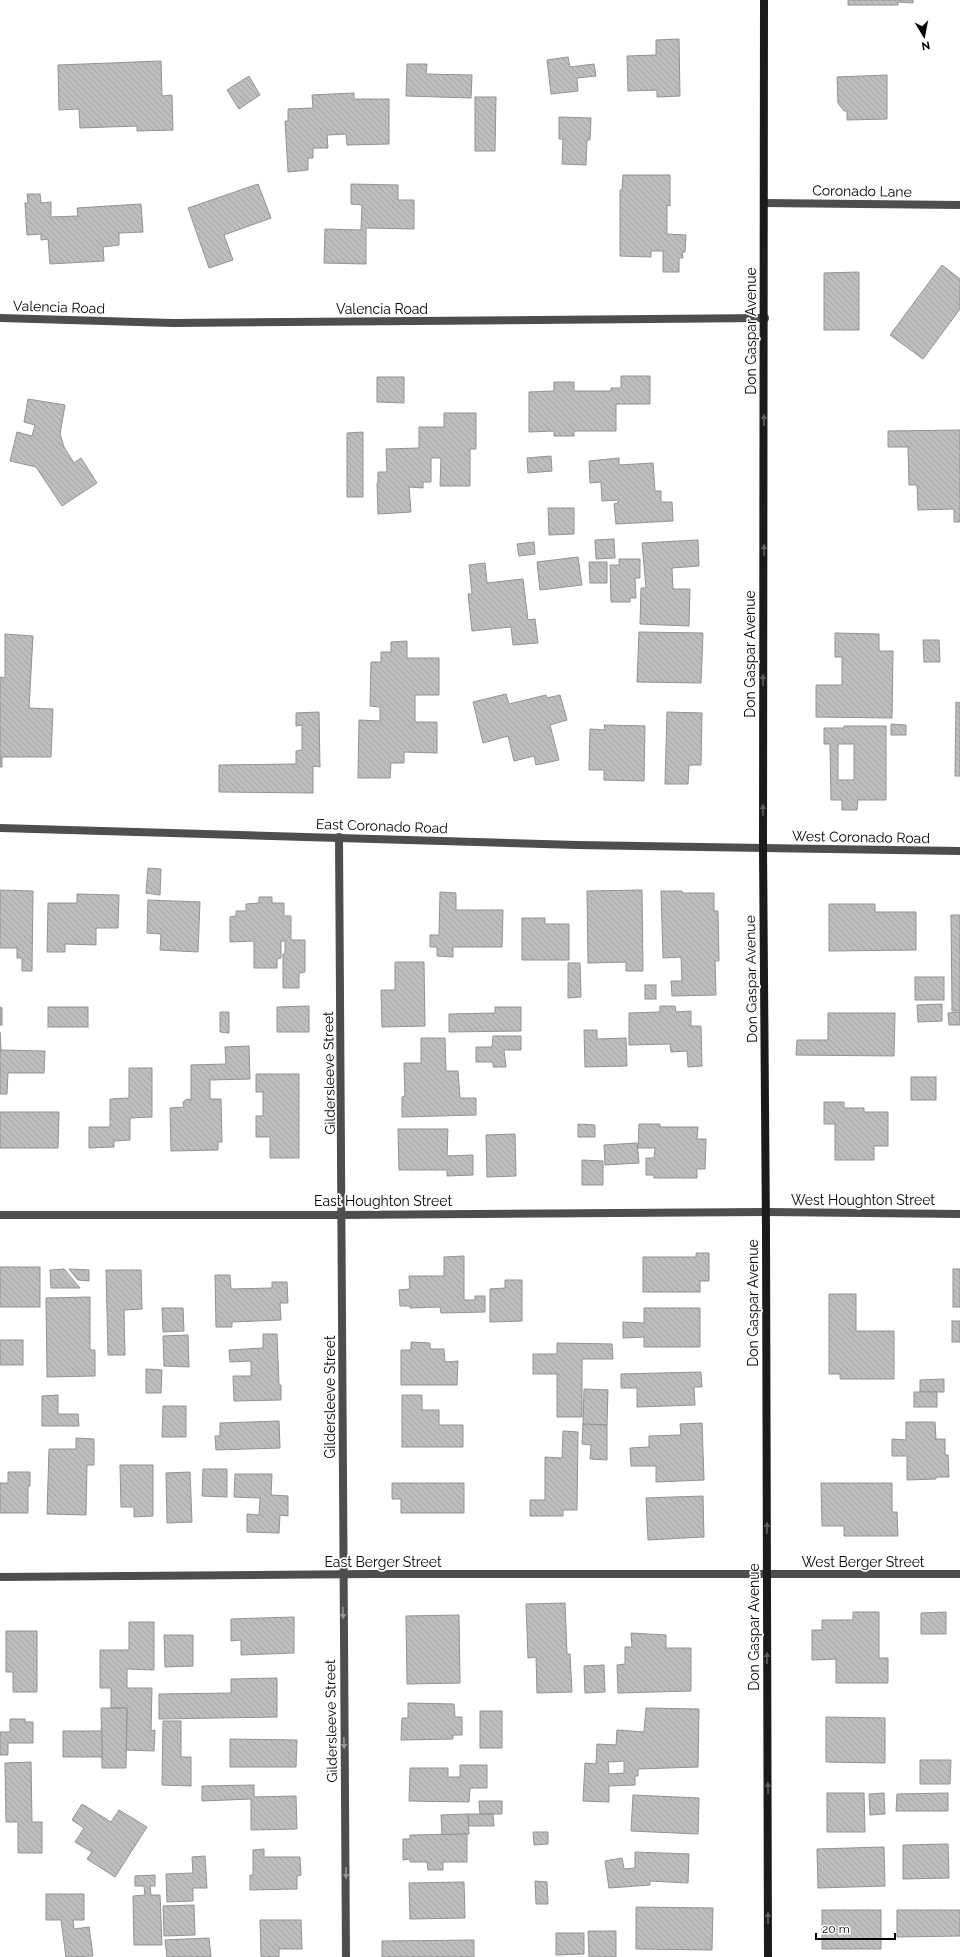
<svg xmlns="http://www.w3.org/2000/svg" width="960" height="1957" font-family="Raleway,sans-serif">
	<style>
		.building { fill: url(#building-back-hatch); stroke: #929292; fill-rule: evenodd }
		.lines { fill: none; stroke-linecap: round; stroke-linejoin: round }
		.street { stroke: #4e4e4e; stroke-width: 8 }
		.secondary { stroke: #1b1b1b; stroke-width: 8 }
		.oneway { fill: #5f5f5f }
		.oneway2 { fill: #959595 }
		.labels { text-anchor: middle; stroke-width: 3.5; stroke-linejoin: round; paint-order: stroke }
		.street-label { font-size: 14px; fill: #000; stroke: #fff }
	</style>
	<defs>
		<pattern id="building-back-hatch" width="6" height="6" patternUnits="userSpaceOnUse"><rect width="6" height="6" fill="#bebebe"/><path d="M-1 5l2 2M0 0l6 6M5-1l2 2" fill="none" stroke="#a2a2a2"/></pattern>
	</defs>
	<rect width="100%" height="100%" fill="#fff"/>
	<g class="building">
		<polygon points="848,0 913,0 913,3 898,2 898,5 848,5"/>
		<polygon points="679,39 680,96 657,97 657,90 628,91 627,56 656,55 656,40"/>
		<polygon points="568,57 570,67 594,64 596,76 577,78 578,91 551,94 547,60"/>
		<polygon points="161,61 162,96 172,95 173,130 137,131 137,126 80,128 79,109 59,110 58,65"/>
		<polygon points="407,64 427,64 426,74 472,75 471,98 406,96"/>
		<polygon points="887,75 887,119 847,120 847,111 844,111 838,103 837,77"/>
		<polygon points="249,76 260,95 239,109 227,90"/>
		<polygon points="354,93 354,99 389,99 389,144 347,145 346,134 327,135 328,148 313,148 313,158 308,158 308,170 288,172 285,121 288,121 288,109 313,108 312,95"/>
		<polygon points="475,97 496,97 495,151 475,151"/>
		<polygon points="559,117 591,118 590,140 587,140 586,165 562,164 563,139 559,139"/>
		<polygon points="623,175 670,175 670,206 667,205 667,234 686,235 685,252 682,252 683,258 679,258 679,272 663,272 663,251 651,251 651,257 620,256 620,190 622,190"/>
		<polygon points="258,184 271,218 224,235 233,260 209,268 188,208"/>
		<polygon points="351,184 398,185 398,200 414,200 414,229 366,228 366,264 324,263 325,229 361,230 362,205 351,204"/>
		<polygon points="27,194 40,194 41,203 51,202 51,217 78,216 77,208 141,204 143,232 119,233 119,245 103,247 104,261 50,264 48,239 41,240 41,234 27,235 25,203 28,203"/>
		<polygon points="942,265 960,279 960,309 923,359 890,335"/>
		<polygon points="859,272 859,330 824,330 824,273"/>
		<polygon points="621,376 650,376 650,404 616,404 616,431 574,431 574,436 554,436 554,431 529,432 529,392 554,391 554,382 574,382 574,391 611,391 611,388 621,388"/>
		<polygon points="377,377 404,377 404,403 377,402"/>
		<polygon points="28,399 65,405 60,434 64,447 74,463 81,458 97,483 62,506 36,467 10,461 17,432 32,436 35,425 24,422"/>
		<polygon points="444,413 476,413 476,449 470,449 470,486 440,486 441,458 431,458 431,482 423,482 423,488 409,487 411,512 378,514 377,483 378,483 378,472 387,472 386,449 419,448 419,427 444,427"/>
		<polygon points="960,430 960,522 954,522 954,509 918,510 917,485 909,485 908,447 888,447 888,431"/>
		<polygon points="363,432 363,497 347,497 347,433"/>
		<polygon points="551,456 552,471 528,473 527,458"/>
		<polygon points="619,458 619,465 653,463 655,491 661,491 661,502 672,502 673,521 616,524 614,504 618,503 618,500 602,501 601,482 590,483 589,461"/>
		<polygon points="548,508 574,508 574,534 549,535"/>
		<polygon points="614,539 615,558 596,559 595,540"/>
		<polygon points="698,540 699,566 672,568 673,589 690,589 689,626 640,624 641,588 646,588 642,543"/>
		<polygon points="534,542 535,554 519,556 517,544"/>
		<polygon points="578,557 582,585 540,590 537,562"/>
		<polygon points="619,559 640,559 640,578 635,578 636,598 630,598 630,602 611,602 610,565 619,565"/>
		<polygon points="589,562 607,562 607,583 590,583"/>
		<polygon points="485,563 487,583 523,579 528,620 535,619 538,643 513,645 511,627 472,631 468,594 472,594 469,565"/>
		<polygon points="639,632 703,633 701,683 637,682"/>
		<polygon points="835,633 879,634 879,651 893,651 892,718 816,717 816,685 842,685 842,657 835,657"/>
		<polygon points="5,634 33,636 29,708 53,709 51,757 2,757 2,767 0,767 0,677 5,678"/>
		<polygon points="923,640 939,640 940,662 924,662"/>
		<polygon points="407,641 407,658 439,658 439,695 415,695 415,722 437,722 437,753 404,752 404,763 391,763 390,778 358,778 359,720 380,721 380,707 370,706 371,662 381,662 381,652 391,652 391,642"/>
		<polygon points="506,694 509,704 546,695 547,698 560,695 567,720 550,725 559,760 536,765 534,756 514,761 508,736 483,743 473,702"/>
		<polygon points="956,702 960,703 960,776 955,776"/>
		<polygon points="319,712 320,767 313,766 313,793 219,792 219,765 296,764 296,751 302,750 302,725 296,726 296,713"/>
		<polygon points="667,712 702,713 701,765 689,765 688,784 665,784"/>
		<polygon points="891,724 906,725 906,735 891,735"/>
		<polygon points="604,725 645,726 644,781 604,780 604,770 589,770 590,729 605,730"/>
		<path d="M844 726H886V800H858L857 810H842V800H831L830 744H824V728H844ZM838 744H854V780H838Z"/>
		<polygon points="148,868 161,869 160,895 146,893"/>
		<polygon points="0,890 33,891 32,971 22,971 22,958 17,958 17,948 0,948"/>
		<polygon points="642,890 643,971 626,971 626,962 588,963 587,891"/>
		<polygon points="661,891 682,891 682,893 714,893 714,911 718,911 719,961 715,961 716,995 672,996 671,981 682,981 681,957 663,958"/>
		<polygon points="440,892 456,893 456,910 503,910 502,947 453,947 453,957 437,956 437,947 430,947 430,935 439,935"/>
		<polygon points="77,894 119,895 118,928 96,928 96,945 65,944 65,952 47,952 48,903 77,903"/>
		<polygon points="259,897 272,897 272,903 284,903 284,916 291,916 291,940 305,940 305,972 299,973 299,988 283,988 283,954 285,954 285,941 281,941 281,958 277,959 277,968 254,968 254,941 230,942 230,917 236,916 236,911 246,911 246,904 259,903"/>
		<polygon points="148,900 200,902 198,952 160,950 161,934 147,933"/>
		<polygon points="829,904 875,904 875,912 916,912 916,950 829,951"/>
		<polygon points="951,915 960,915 960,1011 952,1011"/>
		<polygon points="522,918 545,918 545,924 569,924 569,960 522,960"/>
		<polygon points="395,962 424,962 425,1026 382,1027 381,990 395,990"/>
		<polygon points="568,963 580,963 581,997 568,998"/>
		<rect x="915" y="977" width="29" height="23"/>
		<rect x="645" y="985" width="11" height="14"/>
		<polygon points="942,1004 942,1021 918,1022 917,1005"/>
		<polygon points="309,1006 309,1032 277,1032 277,1007"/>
		<polygon points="660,1006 675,1006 676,1012 691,1011 691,1026 701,1026 702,1066 688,1067 687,1051 671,1052 670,1044 629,1045 629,1013 660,1012"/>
		<polygon points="0,1007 2,1008 2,1025 0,1025"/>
		<rect x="48" y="1007" width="40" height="20"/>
		<polygon points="495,1007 521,1007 521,1031 449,1032 449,1014 495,1013"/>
		<polygon points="220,1012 229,1012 229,1033 220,1032"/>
		<polygon points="960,1012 960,1025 949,1025 948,1013"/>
		<polygon points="828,1013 895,1013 894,1056 796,1055 797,1040 828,1040"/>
		<polygon points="584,1030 597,1030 597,1039 626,1038 627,1066 585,1067"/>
		<polygon points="0,1032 1,1050 45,1051 44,1073 8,1073 7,1094 0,1094"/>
		<polygon points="493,1036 521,1036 521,1050 504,1050 506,1067 493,1067 493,1062 476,1062 476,1047 492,1047"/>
		<polygon points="421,1038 445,1038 446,1071 458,1071 460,1098 476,1098 476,1115 402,1117 402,1097 405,1096 404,1063 421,1063"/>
		<polygon points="249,1046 250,1079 210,1080 210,1099 221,1099 222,1142 218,1142 218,1150 171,1151 170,1108 184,1107 183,1102 187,1099 191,1100 191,1065 226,1064 225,1047"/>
		<polygon points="129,1068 152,1068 152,1117 130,1118 130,1140 114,1141 114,1147 89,1148 89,1127 110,1127 110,1099 129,1098"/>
		<polygon points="256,1074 299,1074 299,1158 270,1158 270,1137 256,1137 256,1116 263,1116 263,1092 256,1092"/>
		<rect x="911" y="1077" width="25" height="23"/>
		<polygon points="824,1102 844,1102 844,1108 864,1108 864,1112 888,1112 888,1146 874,1146 874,1160 835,1160 835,1124 824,1124"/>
		<polygon points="0,1112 59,1112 58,1148 0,1148"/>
		<polygon points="578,1124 595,1125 595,1137 578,1137"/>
		<polygon points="639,1124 660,1124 660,1127 698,1127 697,1139 706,1139 705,1169 697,1169 697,1178 654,1178 654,1175 646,1175 646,1158 654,1158 655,1148 638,1148"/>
		<polygon points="398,1129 448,1129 447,1156 473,1155 473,1175 447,1176 447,1170 399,1170"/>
		<polygon points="515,1134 516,1176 487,1177 486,1135"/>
		<polygon points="637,1143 639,1163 605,1165 604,1145"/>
		<polygon points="582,1160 603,1161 603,1185 582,1185"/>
		<polygon points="696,1253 709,1253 709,1281 700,1281 700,1292 643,1292 643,1257 696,1257"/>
		<polygon points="464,1256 464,1300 475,1300 475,1296 485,1296 485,1312 441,1313 440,1307 410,1308 410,1306 400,1306 399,1290 410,1289 409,1276 444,1276 444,1257"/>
		<rect x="0" y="1267" width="40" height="40"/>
		<polygon points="64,1269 80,1288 51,1288 50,1270"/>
		<polygon points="69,1269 89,1270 89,1281 78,1280"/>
		<rect x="953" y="1269" width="7" height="38"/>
		<polygon points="106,1270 141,1270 142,1309 124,1310 125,1355 108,1355"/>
		<polygon points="215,1275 230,1275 231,1289 272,1288 272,1282 287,1282 288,1303 280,1303 281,1320 232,1322 232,1327 216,1327"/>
		<polygon points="505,1280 522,1280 522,1321 490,1322 490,1289 505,1288"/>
		<polygon points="829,1294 856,1294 856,1331 894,1331 894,1379 840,1379 840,1374 829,1374"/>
		<polygon points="90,1297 90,1350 95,1350 95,1376 47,1377 46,1298"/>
		<polygon points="162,1308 183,1308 184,1331 163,1332"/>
		<polygon points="644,1308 700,1308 700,1347 644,1347 644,1337 623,1338 623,1322 644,1323"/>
		<rect x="952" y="1321" width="8" height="21"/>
		<polygon points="263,1334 277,1334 279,1385 281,1385 281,1400 234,1401 233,1376 251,1376 251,1361 230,1362 229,1350 263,1348"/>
		<polygon points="188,1335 189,1367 164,1366 163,1336"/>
		<rect x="0" y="1340" width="23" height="25"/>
		<polygon points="411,1342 430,1343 430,1349 444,1349 445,1362 458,1361 457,1385 401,1385 401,1350 411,1350"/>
		<polygon points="557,1343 612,1344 613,1359 582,1359 582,1417 557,1417 557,1374 533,1374 533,1354 557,1354"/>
		<polygon points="146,1369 162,1370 161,1393 146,1393"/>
		<polygon points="701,1372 702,1387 694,1387 695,1405 637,1407 637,1388 621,1388 621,1374"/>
		<polygon points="944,1379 944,1392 920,1392 920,1380"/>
		<polygon points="584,1389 608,1390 607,1425 583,1424"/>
		<rect x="914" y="1392" width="23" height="15"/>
		<polygon points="58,1395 58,1414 78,1414 79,1426 42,1426 42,1396"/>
		<polygon points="402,1395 422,1395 422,1410 439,1410 439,1425 463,1425 463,1447 402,1447"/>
		<polygon points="163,1406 186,1406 186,1437 162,1437"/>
		<polygon points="279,1421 280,1448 216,1450 215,1436 220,1436 220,1423"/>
		<polygon points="906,1422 935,1422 936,1439 945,1439 945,1455 948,1455 949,1477 936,1477 936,1479 907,1480 907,1456 892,1456 892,1439 906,1440"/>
		<polygon points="702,1423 704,1480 656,1482 656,1466 631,1466 630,1448 649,1447 649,1436 681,1435 680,1424"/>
		<polygon points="583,1424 607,1425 607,1460 590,1459 591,1445 582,1444"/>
		<polygon points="563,1431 578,1432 577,1510 563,1510 563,1516 530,1516 530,1500 545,1500 545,1457 562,1458"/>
		<polygon points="76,1438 94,1439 94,1465 87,1465 86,1515 47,1514 49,1449 76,1449"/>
		<polygon points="120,1465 153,1465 153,1516 134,1517 134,1507 121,1507"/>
		<polygon points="203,1469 227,1469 227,1497 202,1496"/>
		<polygon points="8,1472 30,1472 30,1486 28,1486 28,1513 0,1513 0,1483 8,1483"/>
		<polygon points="190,1472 192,1522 167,1523 166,1473"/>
		<polygon points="235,1474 272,1474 271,1495 288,1496 288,1516 280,1515 279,1533 247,1532 247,1514 259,1515 260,1498 234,1497"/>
		<polygon points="392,1483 464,1483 464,1513 401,1513 401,1499 392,1499"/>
		<polygon points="821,1483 892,1483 892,1512 897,1512 898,1536 844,1536 844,1526 822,1526"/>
		<polygon points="703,1496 704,1537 648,1540 646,1498"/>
		<polygon points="565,1603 567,1654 570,1654 572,1692 537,1693 536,1657 528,1658 526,1604"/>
		<polygon points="853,1612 879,1612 879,1658 888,1658 888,1683 836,1683 836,1659 812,1660 812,1630 822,1630 822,1620 853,1620"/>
		<polygon points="946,1612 946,1634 921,1634 921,1613"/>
		<polygon points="459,1615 460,1683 407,1684 406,1616"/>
		<polygon points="294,1617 294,1653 241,1655 241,1640 231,1641 231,1619"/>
		<polygon points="129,1622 154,1622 154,1670 127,1669 127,1688 152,1688 151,1731 155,1730 154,1751 126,1750 127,1708 111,1708 111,1688 100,1688 100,1650 129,1650"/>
		<polygon points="6,1631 37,1631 37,1692 13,1692 13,1672 6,1672"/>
		<polygon points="631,1633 666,1635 666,1648 691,1648 691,1691 618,1693 617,1665 625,1664 625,1647 632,1647"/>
		<polygon points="164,1635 193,1635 193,1666 165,1667"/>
		<polygon points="604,1665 605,1692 585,1693 584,1666"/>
		<polygon points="277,1678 277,1717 159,1719 159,1694 231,1693 231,1679"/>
		<polygon points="408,1703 454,1704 455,1717 462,1717 462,1735 453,1735 453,1739 401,1740 402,1718 408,1718"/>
		<polygon points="101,1708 127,1708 126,1768 102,1768"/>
		<path d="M646 1708 699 1709 698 1767 638 1769V1776H635V1785L609 1786V1802L583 1801 585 1763 596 1764 597 1744 616 1745 617 1730 644 1732ZM624 1761V1773L609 1774 608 1762Z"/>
		<rect x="480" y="1711" width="22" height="37"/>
		<polygon points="826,1717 885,1718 885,1763 826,1762"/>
		<polygon points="10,1719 25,1719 25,1722 33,1722 33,1743 8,1743 8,1755 0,1755 0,1732 10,1732"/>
		<polygon points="163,1721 181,1721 181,1757 191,1757 191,1786 162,1785"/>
		<rect x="63" y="1731" width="39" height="26"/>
		<polygon points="230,1739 297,1740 296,1767 230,1767"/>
		<polygon points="920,1760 951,1760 950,1784 920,1784"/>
		<polygon points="31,1762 32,1822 42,1822 42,1853 18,1853 18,1822 6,1822 5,1763"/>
		<polygon points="460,1765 487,1765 487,1788 470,1788 469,1802 409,1801 410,1768 448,1768 448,1777 460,1777"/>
		<polygon points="254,1785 254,1797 296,1796 297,1829 251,1830 251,1799 202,1801 202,1786"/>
		<polygon points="827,1793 864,1793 865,1832 827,1832"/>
		<polygon points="884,1793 885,1814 870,1815 869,1794"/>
		<polygon points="948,1793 948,1811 896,1811 897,1794"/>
		<polygon points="633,1795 699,1798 698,1834 631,1831"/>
		<polygon points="479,1801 502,1801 502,1814 480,1814"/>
		<polygon points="82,1804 111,1822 119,1810 147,1827 115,1877 87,1859 92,1852 75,1842 84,1828 72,1820"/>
		<polygon points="468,1814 469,1834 442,1835 441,1815"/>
		<polygon points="468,1814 493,1814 494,1826 469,1826"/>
		<polygon points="533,1832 548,1832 548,1844 534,1845"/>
		<polygon points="467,1834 467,1862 443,1862 443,1870 428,1870 427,1862 410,1862 410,1859 403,1860 403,1839 410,1839 410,1835"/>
		<polygon points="948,1844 949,1878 903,1879 903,1845"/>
		<polygon points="884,1847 885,1886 818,1888 817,1849"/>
		<polygon points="264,1849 264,1857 300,1857 301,1875 297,1876 297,1889 250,1890 250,1875 253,1875 253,1850"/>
		<polygon points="635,1852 689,1854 688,1883 650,1881 650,1885 609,1888 605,1861 622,1858 624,1869 635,1868"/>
		<polygon points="205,1856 207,1888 193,1888 193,1901 167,1902 166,1874 193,1873 192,1857"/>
		<polygon points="155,1875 155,1886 150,1886 151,1895 160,1895 162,1945 134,1945 133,1896 145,1895 144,1886 135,1886 135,1876"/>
		<polygon points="535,1881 547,1882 548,1904 536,1904"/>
		<polygon points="464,1882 465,1918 410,1919 409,1883"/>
		<polygon points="46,1894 84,1894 84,1920 73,1920 74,1929 89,1927 93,1956 66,1957 61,1920 46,1920"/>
		<polygon points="194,1905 195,1935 164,1936 163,1906"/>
		<polygon points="636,1907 713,1908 712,1950 636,1949"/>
		<rect x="822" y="1910" width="59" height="39"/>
		<polygon points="897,1910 960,1910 960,1936 897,1937"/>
		<polygon points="260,1920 301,1920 302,1949 279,1949 279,1957 261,1957"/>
		<polygon points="588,1931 616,1931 616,1957 589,1957"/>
		<polygon points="556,1933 584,1933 584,1954 556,1955"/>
		<polygon points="209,1938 211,1957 167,1957 165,1940"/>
		<polygon points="474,1940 474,1957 382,1957 382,1941"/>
	</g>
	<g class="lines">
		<g class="street">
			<polyline points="764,203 960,205"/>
			<polyline points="0,318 173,323 765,318"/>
			<polyline points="0,828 577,845 960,851"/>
			<polyline points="339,837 346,1957"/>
			<polyline points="0,1215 343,1215 766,1212 960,1214"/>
			<polyline points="0,1577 371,1574 960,1574"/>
		</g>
		<polyline class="secondary" points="764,0 763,849 766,1232 768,1957"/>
	</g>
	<defs><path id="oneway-solid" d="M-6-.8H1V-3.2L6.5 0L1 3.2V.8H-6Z"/></defs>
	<g class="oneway">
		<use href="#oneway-solid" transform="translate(764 420) rotate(-90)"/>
		<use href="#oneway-solid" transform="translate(764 550) rotate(-90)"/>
		<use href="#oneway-solid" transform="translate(763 680) rotate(-90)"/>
		<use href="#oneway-solid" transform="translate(763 810) rotate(-90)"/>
		<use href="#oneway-solid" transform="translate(767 1528) rotate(-90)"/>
		<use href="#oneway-solid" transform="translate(767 1658) rotate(-90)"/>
		<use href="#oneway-solid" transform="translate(768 1788) rotate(-91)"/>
		<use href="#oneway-solid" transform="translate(768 1918) rotate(-90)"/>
	</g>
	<g class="oneway2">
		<use href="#oneway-solid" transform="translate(343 1613) rotate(89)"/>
		<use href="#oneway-solid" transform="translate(344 1743) rotate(89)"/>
		<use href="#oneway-solid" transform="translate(346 1873) rotate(89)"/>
	</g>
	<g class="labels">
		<g class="street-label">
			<text transform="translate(862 191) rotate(1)" y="5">Coronado Lane</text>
			<text transform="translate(59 307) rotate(2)" y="5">Valencia Road</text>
			<text x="382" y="314">Valencia Road</text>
			<text transform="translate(751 331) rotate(-90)" y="5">Don Gaspar Avenue</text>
			<text transform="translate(750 654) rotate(-90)" y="5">Don Gaspar Avenue</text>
			<text transform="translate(382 826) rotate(2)" y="5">East Coronado Road</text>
			<text transform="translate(861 837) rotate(1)" y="5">West Coronado Road</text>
			<text transform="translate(751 979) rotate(-91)" y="5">Don Gaspar Avenue</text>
			<text transform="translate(329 1073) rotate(-91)" y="5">Gildersleeve Street</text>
			<text x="863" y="1205">West Houghton Street</text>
			<text x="383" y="1206">East Houghton Street</text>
			<text transform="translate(753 1303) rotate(-90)" y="5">Don Gaspar Avenue</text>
			<text transform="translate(330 1397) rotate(-90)" y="5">Gildersleeve Street</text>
			<text x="383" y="1567">East Berger Street</text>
			<text x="863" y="1567">West Berger Street</text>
			<text transform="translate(754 1627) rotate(-90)" y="5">Don Gaspar Avenue</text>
			<text transform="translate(331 1721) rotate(-91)" y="5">Gildersleeve Street</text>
		</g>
	</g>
	<g transform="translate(924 36) rotate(170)" stroke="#ffffff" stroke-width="3" paint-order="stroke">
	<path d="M0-3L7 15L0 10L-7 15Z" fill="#000000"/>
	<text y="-6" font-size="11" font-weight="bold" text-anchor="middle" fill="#000000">N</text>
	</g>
	<path d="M816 1933v6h79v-6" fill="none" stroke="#000000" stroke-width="2"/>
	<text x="822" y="1933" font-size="12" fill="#000000" stroke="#ffffff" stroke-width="3" paint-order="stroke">20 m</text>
</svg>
